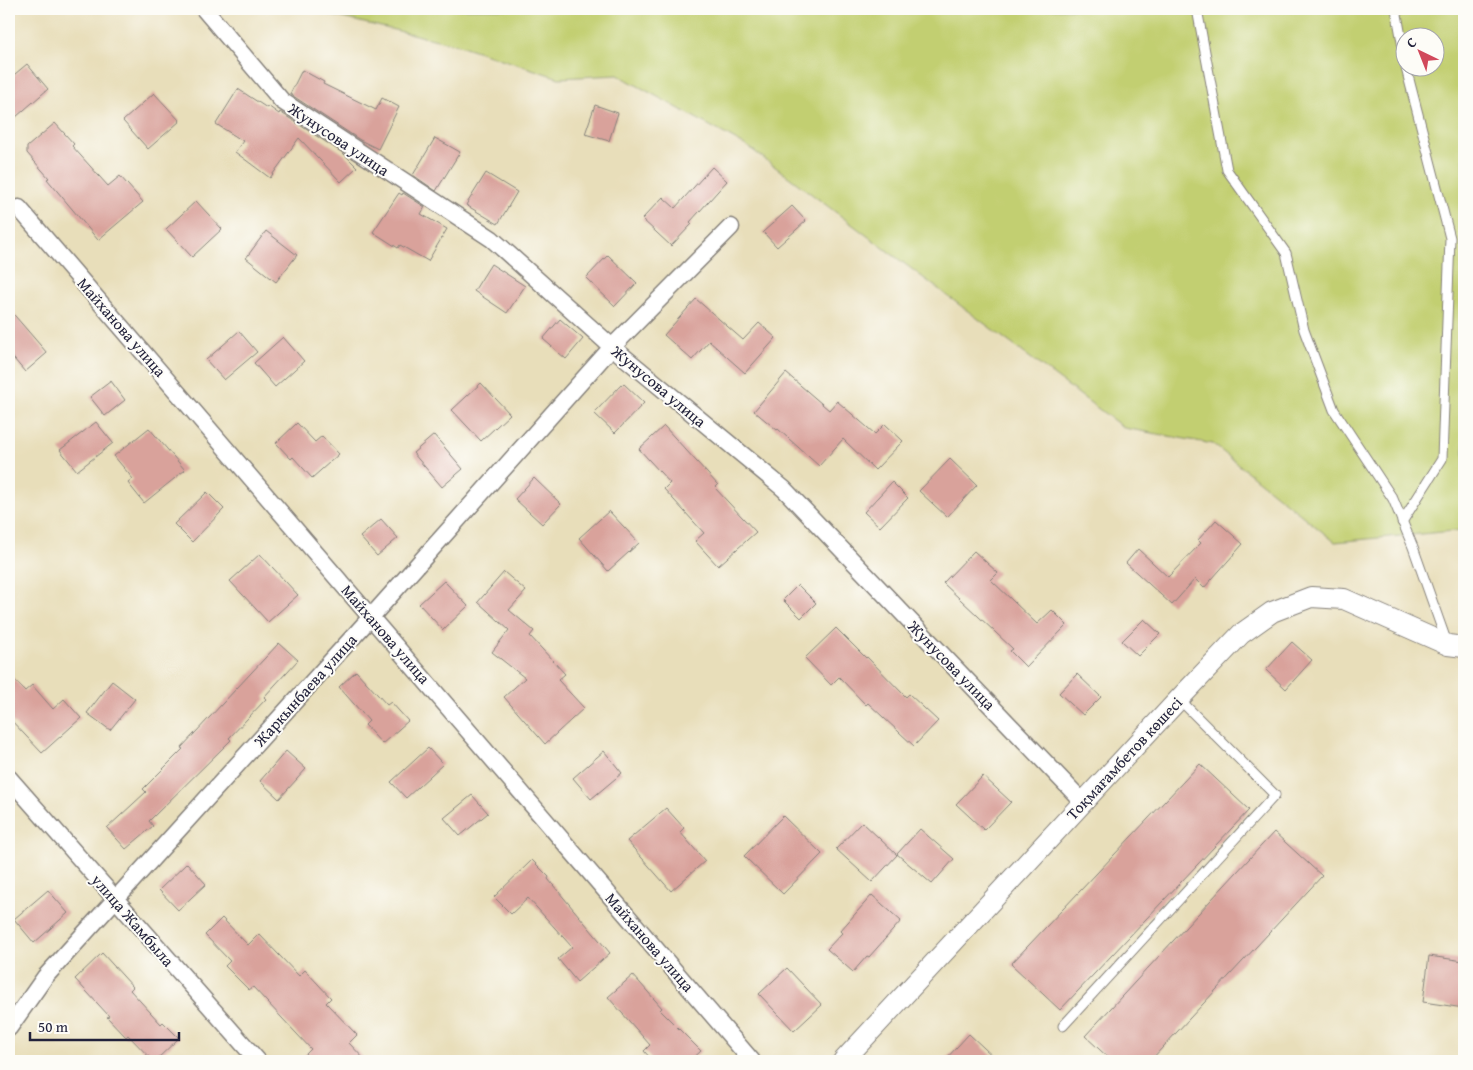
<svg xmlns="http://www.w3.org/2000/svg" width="1473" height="1070" font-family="'Gentium Book Plus',serif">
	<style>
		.green { fill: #c2cf71; stroke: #727856; fill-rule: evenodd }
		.building { fill: #d9a29b }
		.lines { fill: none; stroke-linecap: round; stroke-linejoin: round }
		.service-casing { stroke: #85807a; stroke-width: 11 }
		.minor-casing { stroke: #85807a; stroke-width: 19 }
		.tertiary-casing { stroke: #85807a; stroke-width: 22 }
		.service { stroke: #fff; stroke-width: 9 }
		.minor { stroke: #fff; stroke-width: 16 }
		.tertiary { stroke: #fff; stroke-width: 20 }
		.labels { text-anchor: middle; stroke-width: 4; stroke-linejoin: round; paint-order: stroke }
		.street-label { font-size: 16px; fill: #22223b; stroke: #fdfcf7 }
	</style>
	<rect width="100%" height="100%" fill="#fdfcf7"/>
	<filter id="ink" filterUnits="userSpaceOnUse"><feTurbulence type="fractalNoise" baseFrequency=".02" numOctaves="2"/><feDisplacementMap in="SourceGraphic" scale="10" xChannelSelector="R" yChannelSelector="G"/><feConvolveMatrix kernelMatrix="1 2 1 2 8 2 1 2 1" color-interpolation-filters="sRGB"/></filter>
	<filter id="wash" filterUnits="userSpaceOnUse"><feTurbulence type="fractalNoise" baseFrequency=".0096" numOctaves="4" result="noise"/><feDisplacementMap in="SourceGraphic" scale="20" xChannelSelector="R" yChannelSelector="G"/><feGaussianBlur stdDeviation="1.12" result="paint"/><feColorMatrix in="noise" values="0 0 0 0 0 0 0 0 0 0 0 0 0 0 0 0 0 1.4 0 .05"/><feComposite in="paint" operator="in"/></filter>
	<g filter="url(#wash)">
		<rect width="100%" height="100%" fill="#e8deba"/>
		<path class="green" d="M304 9H1464V530L1335 542 1213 444 1124 428 750 148 618 75 559 78 459 45ZM1406 38H1436V68H1406Z"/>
		<g id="blocks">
			<g class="building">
				<polygon points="27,64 48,89 16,117 9,110 9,79"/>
				<polygon points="302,70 324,82 323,84 376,110 382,98 399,107 378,149 360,140 290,94"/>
				<polygon points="238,89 267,108 268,106 279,114 280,112 344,154 357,167 341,182 299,138 270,178 235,152 243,141 216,124"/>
				<polygon points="154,93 180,121 148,149 123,121"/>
				<polygon points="595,105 618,113 609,141 585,134"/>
				<polygon points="55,123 74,144 72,146 108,186 120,176 143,202 98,240 47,179 49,178 27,153 27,147"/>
				<polygon points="435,138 460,152 436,191 413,175"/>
				<polygon points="712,167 727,181 690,222 692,224 671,246 642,219 663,197 675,208"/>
				<polygon points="486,173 517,192 498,224 466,205"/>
				<polygon points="399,193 402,195 403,193 425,207 421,214 447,229 428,261 400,245 398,248 373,232"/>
				<polygon points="196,201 222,229 192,257 166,229"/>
				<polygon points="792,206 806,221 777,247 763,232"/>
				<polygon points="266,231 297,255 276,282 246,258"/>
				<polygon points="608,255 637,283 615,306 586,278"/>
				<polygon points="491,264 525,286 507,313 474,291"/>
				<polygon points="696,299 743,340 759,323 776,338 745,373 709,341 692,360 664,335"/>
				<polygon points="9,309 47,353 25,372 9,353"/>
				<polygon points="560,319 583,339 566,359 543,339"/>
				<polygon points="239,331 257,352 224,380 206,360"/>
				<polygon points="283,337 304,361 275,387 254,363"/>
				<polygon points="786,373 829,410 837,401 875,434 885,424 903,441 875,470 843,439 819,466 778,429 777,430 754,411"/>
				<polygon points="111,381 125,400 105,416 90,397"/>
				<polygon points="481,383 510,414 481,441 452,410"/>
				<polygon points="623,383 644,403 615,433 594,413"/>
				<polygon points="96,422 113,443 77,471 60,450"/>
				<polygon points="297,423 315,442 322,436 339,454 312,478 293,457 291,459 276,443"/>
				<polygon points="664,426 718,485 715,488 756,532 718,566 695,541 704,533 664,489 670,483 639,449"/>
				<polygon points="149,428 185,470 144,503 128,483 133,479 114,456"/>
				<polygon points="434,435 463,469 442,487 413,453"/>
				<polygon points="950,459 977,485 947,517 919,491"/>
				<polygon points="534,478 561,504 542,524 515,499"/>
				<polygon points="892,482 908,498 880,527 864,512"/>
				<polygon points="207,492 224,509 192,542 174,524"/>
				<polygon points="609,511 639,543 608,571 579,538"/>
				<polygon points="381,519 398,538 377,556 360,537"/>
				<polygon points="1216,520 1243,544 1204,588 1195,579 1172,605 1126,563 1138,549 1168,577 1201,543 1198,540"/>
				<polygon points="974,551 998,573 991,580 1037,624 1052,610 1067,625 1026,667 1010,651 1013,649 943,583"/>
				<polygon points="260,554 298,595 268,622 230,581"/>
				<polygon points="504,572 526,591 509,610 534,631 530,636 565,674 558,680 584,708 545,744 504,697 525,678 492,652 509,630 478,602"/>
				<polygon points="444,581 468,606 443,630 419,604"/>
				<polygon points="798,585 816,603 801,618 783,600"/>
				<polygon points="1144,619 1160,634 1138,656 1122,641"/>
				<polygon points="836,628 866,658 867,657 906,697 909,694 938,721 914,746 868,703 866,705 839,677 831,685 805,658"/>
				<polygon points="1292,642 1312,660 1286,689 1266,670"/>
				<polygon points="279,643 298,660 264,697 266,699 229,738 231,740 149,821 153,826 126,849 107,828 146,792 143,789 183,749 181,748"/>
				<polygon points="356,671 387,705 391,702 408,721 382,744 365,725 369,721 339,687"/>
				<polygon points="9,674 25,691 32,685 53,709 64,699 81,718 42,753 9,718"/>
				<polygon points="1077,674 1101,697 1083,715 1059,693"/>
				<polygon points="112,681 135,699 110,730 87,713"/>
				<polygon points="428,748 443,764 406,798 391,782"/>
				<polygon points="286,751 306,769 279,799 260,781"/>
				<polygon points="604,751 622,773 591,799 573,778"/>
				<polygon points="1200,764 1249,810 1060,1010 1011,964"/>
				<polygon points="983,776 1011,802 984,830 956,804"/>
				<polygon points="472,795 488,813 460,836 444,818"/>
				<polygon points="666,808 684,828 680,832 705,861 671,891 627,841"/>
				<polygon points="783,816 822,854 783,894 744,856"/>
				<polygon points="862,822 897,855 872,882 836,849"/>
				<polygon points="920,829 954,859 932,884 897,854"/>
				<polygon points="1274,832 1322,876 1150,1061 1112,1061 1085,1036"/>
				<polygon points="532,860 549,877 548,879 610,953 577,982 558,959 572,947 528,898 511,914 494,897"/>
				<polygon points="187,863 206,884 178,910 159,890"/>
				<polygon points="48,890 68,913 34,943 14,919"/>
				<polygon points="872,895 901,921 869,957 867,956 853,972 827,949 842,933 840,931"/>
				<polygon points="222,918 248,945 259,934 299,976 305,970 331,998 326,1003 357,1035 349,1043 366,1061 299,1061 311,1049 253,987 249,990 225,966 230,961 205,935"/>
				<polygon points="102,953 133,987 130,990 161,1024 163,1022 179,1038 155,1061 153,1061 128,1035 126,1037 107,1017 109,1016 75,979"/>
				<polygon points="1429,956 1464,961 1464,1008 1423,1002"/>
				<polygon points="787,968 822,1005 794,1031 759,994"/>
				<polygon points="633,975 662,1008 660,1010 701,1051 690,1061 653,1061 644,1051 650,1045 608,997"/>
				<polygon points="969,1034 998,1061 944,1061"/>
			</g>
		</g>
	</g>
	<g filter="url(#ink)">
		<use href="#blocks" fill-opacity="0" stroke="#85807a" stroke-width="1"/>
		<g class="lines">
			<defs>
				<g id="service">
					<polyline points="1197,9 1227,170 1286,253 1304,330 1334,410 1393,499 1413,547 1447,643"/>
					<polyline points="1396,9 1406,64"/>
					<polyline points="1402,522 1442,459 1450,238 1406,68"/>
					<polyline points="1063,1026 1275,795 1179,699"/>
				</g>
				<g id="minor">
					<polyline points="204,9 282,101 492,239 612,347 784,489 1083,802"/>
					<polyline points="19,208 752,1061"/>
					<polyline points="9,778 258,1061"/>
					<polyline points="9,1028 45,977 371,617 612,347 731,227"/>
				</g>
				<polyline id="tertiary" points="843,1061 1179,699 1241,634 1272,612 1311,597 1344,599 1448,645 1464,647"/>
			</defs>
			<use href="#service" class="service-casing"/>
			<use href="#minor" class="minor-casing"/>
			<use href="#tertiary" class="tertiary-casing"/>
			<use href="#service" class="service"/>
			<use href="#minor" class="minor"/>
			<use href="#tertiary" class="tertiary"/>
		</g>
	</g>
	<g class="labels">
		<g class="street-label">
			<text transform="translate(339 139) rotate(34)" y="6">Жунусова улица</text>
			<text transform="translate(122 327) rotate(49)" y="6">Майханова улица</text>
			<text transform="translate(659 386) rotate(40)" y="6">Жунусова улица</text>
			<text transform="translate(386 634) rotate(49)" y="6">Майханова улица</text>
			<text transform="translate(952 665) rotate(46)" y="6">Жунусова улица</text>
			<text transform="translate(305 690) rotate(-48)" y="6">Жаркынбаева улица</text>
			<text transform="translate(1124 758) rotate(-47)" y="6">Тоқмағамбетов көшесі</text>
			<text transform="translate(133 920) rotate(49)" y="6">улица Жамбыла</text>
			<text transform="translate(650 942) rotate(49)" y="6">Майханова улица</text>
		</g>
	</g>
	<rect width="1473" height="1070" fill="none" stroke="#fdfcf7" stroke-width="30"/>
	<g transform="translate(1420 52) rotate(317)"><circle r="24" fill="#fdfcf7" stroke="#a5a5ac"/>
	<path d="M0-4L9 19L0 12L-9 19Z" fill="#d1495b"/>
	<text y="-8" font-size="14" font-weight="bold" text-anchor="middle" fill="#22223b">С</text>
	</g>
	<path d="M30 1032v8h149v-8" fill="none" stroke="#22223b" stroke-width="2.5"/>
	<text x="38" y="1032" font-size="15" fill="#22223b" stroke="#fdfcf7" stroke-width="4" paint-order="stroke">50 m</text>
</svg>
